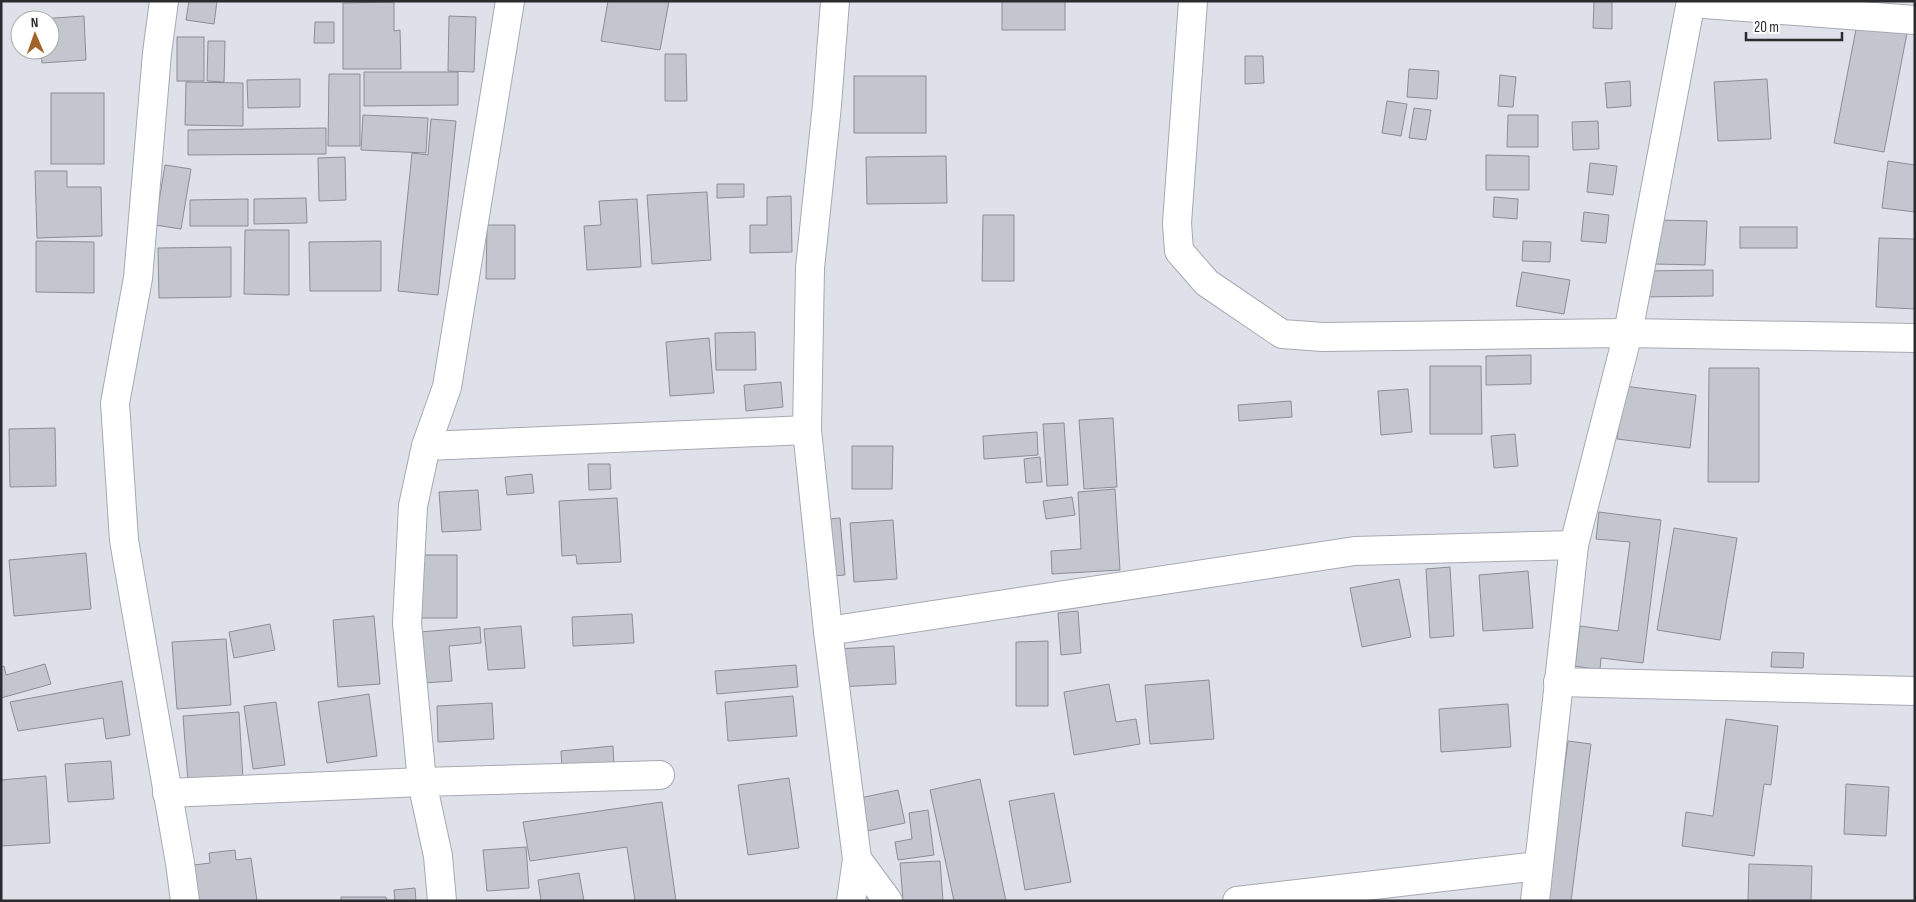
<svg xmlns="http://www.w3.org/2000/svg" width="1916" height="902" font-family="'Sofia Sans Condensed',sans-serif">
	<style>
		.building { fill: #c3c6cf; stroke: #8b8e96 }
		.lines { fill: none; stroke-linecap: round; stroke-linejoin: round }
		.street-casing { stroke: #a6a9b1; stroke-width: 30 }
		.street { stroke: #fff; stroke-width: 28 }
	</style>
	<rect width="100%" height="100%" fill="#dee1ea"/>
	<g class="building">
		<polygon points="189,1 217,1 214,24 186,20"/>
		<polygon points="608,1 669,1 660,50 601,41"/>
		<rect x="1002" y="1" width="63" height="29"/>
		<polygon points="1594,1 1612,1 1612,29 1593,28"/>
		<polygon points="394,2 394,31 400,30 401,69 343,69 343,3"/>
		<polygon points="84,16 86,60 42,63 41,50 50,50 50,20 40,19"/>
		<polygon points="449,16 476,17 474,72 448,71"/>
		<polygon points="1858,19 1908,28 1884,152 1834,143"/>
		<polygon points="315,22 334,22 334,43 314,43"/>
		<rect x="177" y="37" width="27" height="44"/>
		<polygon points="208,41 225,41 224,82 207,81"/>
		<polygon points="665,54 686,54 687,101 665,101"/>
		<polygon points="1245,56 1263,56 1264,83 1245,84"/>
		<polygon points="1409,69 1439,71 1437,99 1407,97"/>
		<polygon points="364,72 458,72 458,105 364,106"/>
		<polygon points="329,74 360,74 360,146 328,146"/>
		<polygon points="1500,75 1516,77 1513,107 1498,106"/>
		<rect x="854" y="76" width="72" height="57"/>
		<polygon points="300,79 300,107 248,108 247,80"/>
		<polygon points="1767,79 1771,139 1718,141 1714,82"/>
		<polygon points="1630,81 1631,106 1607,108 1605,83"/>
		<polygon points="186,82 243,83 243,126 185,125"/>
		<rect x="51" y="93" width="53" height="71"/>
		<polygon points="1387,101 1407,104 1401,136 1382,133"/>
		<polygon points="1414,108 1431,110 1426,140 1409,138"/>
		<polygon points="363,115 428,118 426,153 361,150"/>
		<polygon points="1508,115 1538,115 1538,147 1507,147"/>
		<polygon points="431,119 456,121 438,295 398,291 412,153 428,155"/>
		<polygon points="1598,121 1599,149 1573,150 1572,122"/>
		<polygon points="326,128 326,154 188,155 188,130"/>
		<polygon points="1486,155 1529,156 1529,190 1486,190"/>
		<polygon points="946,156 947,203 867,204 866,157"/>
		<polygon points="345,157 346,200 319,201 318,158"/>
		<polygon points="1888,161 1915,165 1915,212 1882,208"/>
		<polygon points="1590,163 1617,166 1613,195 1587,192"/>
		<polygon points="165,165 191,169 181,229 155,225"/>
		<polygon points="35,171 67,171 67,187 101,187 102,236 37,238"/>
		<polygon points="717,184 744,184 744,197 717,198"/>
		<polygon points="707,192 711,260 652,264 647,195"/>
		<polygon points="791,196 792,252 750,253 750,225 767,225 767,197"/>
		<polygon points="1494,197 1518,199 1517,219 1493,217"/>
		<polygon points="306,198 307,223 254,224 254,199"/>
		<polygon points="248,199 248,226 190,226 190,200"/>
		<polygon points="637,199 641,267 587,270 584,226 601,225 599,201"/>
		<polygon points="1584,212 1609,215 1606,243 1581,241"/>
		<polygon points="983,215 1014,215 1014,281 982,281"/>
		<polygon points="1654,220 1707,221 1705,265 1653,264"/>
		<polygon points="487,225 515,225 515,279 486,279"/>
		<rect x="1740" y="227" width="57" height="21"/>
		<polygon points="245,230 289,230 289,295 244,294"/>
		<polygon points="1879,238 1915,239 1915,309 1876,307"/>
		<polygon points="36,241 94,242 94,293 36,292"/>
		<polygon points="381,241 381,291 310,291 309,242"/>
		<polygon points="1523,241 1551,242 1550,262 1522,261"/>
		<polygon points="231,247 231,297 159,298 158,248"/>
		<polygon points="1713,270 1713,296 1643,297 1643,271"/>
		<polygon points="1522,272 1570,280 1564,314 1516,306"/>
		<polygon points="755,332 756,370 716,370 715,333"/>
		<polygon points="709,338 714,393 670,396 666,342"/>
		<polygon points="1531,355 1531,384 1486,385 1486,356"/>
		<polygon points="1430,366 1481,366 1482,434 1430,434"/>
		<polygon points="1709,368 1759,368 1759,482 1708,482"/>
		<polygon points="781,382 783,407 746,411 744,385"/>
		<polygon points="1624,386 1696,395 1690,448 1617,439"/>
		<polygon points="1408,389 1412,432 1381,435 1378,391"/>
		<polygon points="1291,401 1292,417 1239,421 1238,405"/>
		<polygon points="1113,418 1117,487 1084,489 1079,420"/>
		<polygon points="1064,423 1068,485 1047,486 1043,424"/>
		<polygon points="55,428 56,486 10,487 9,429"/>
		<polygon points="1037,432 1038,455 984,459 983,436"/>
		<polygon points="1515,434 1518,466 1494,468 1491,436"/>
		<polygon points="852,446 893,446 892,489 852,489"/>
		<polygon points="1040,457 1042,482 1026,483 1024,459"/>
		<polygon points="588,464 610,464 611,489 589,490"/>
		<polygon points="532,474 534,493 507,495 505,477"/>
		<polygon points="1115,489 1120,570 1052,574 1051,551 1081,549 1078,492"/>
		<polygon points="478,490 481,530 442,532 439,492"/>
		<polygon points="1072,497 1075,515 1046,519 1043,501"/>
		<polygon points="617,498 621,562 577,564 576,555 562,556 559,501"/>
		<polygon points="1599,512 1661,520 1643,663 1601,658 1600,670 1575,666 1580,626 1618,631 1630,542 1596,539"/>
		<polygon points="840,518 845,575 820,577 816,520"/>
		<polygon points="893,520 897,579 854,582 850,523"/>
		<polygon points="1674,528 1737,538 1720,640 1657,630"/>
		<polygon points="86,553 91,609 14,616 9,560"/>
		<polygon points="422,555 457,555 457,618 421,618"/>
		<polygon points="1450,567 1454,636 1430,638 1426,569"/>
		<polygon points="1528,571 1533,628 1483,631 1479,575"/>
		<polygon points="1399,579 1411,637 1362,647 1350,588"/>
		<polygon points="1078,611 1081,653 1061,655 1058,613"/>
		<polygon points="632,614 634,643 573,646 572,617"/>
		<polygon points="374,616 380,684 338,687 333,620"/>
		<polygon points="270,624 275,650 234,658 229,632"/>
		<polygon points="521,626 525,668 488,670 484,629"/>
		<polygon points="480,627 481,643 449,646 452,681 425,683 420,632"/>
		<polygon points="226,639 231,705 177,709 172,642"/>
		<polygon points="1048,641 1048,706 1016,706 1016,642"/>
		<polygon points="894,646 896,684 838,687 836,649"/>
		<polygon points="1772,652 1804,653 1803,668 1771,667"/>
		<polygon points="45,664 51,684 1,698 1,667 4,666 6,675"/>
		<polygon points="796,665 798,687 717,694 715,671"/>
		<polygon points="1209,680 1214,739 1150,744 1145,685"/>
		<polygon points="122,681 130,735 106,739 103,718 18,731 10,702"/>
		<polygon points="1109,684 1116,722 1136,719 1140,744 1074,755 1064,692"/>
		<polygon points="369,694 377,756 327,763 318,702"/>
		<polygon points="793,696 797,736 728,741 725,702"/>
		<polygon points="276,702 285,765 253,769 244,706"/>
		<polygon points="492,703 494,739 438,742 437,706"/>
		<polygon points="1508,704 1511,747 1441,752 1439,709"/>
		<polygon points="239,712 243,779 188,782 183,716"/>
		<polygon points="1726,719 1778,726 1771,785 1764,784 1754,856 1682,846 1686,812 1713,816"/>
		<polygon points="1568,741 1591,744 1571,901 1547,901"/>
		<polygon points="613,746 614,766 562,770 561,751"/>
		<polygon points="111,761 114,799 68,802 65,764"/>
		<polygon points="46,776 50,843 1,846 1,780"/>
		<polygon points="789,778 799,848 748,855 738,785"/>
		<polygon points="980,779 1006,901 954,901 930,790"/>
		<polygon points="1846,784 1889,787 1886,836 1844,834"/>
		<polygon points="898,790 905,823 867,831 860,798"/>
		<polygon points="1054,793 1071,882 1025,890 1009,801"/>
		<polygon points="662,802 676,901 635,901 627,847 530,861 523,822"/>
		<polygon points="928,810 934,855 898,860 895,842 912,839 909,813"/>
		<polygon points="526,847 529,888 487,891 483,850"/>
		<polygon points="235,850 236,860 251,858 257,901 198,901 194,865 210,863 209,853"/>
		<polygon points="940,861 943,901 903,901 900,863"/>
		<polygon points="1749,864 1812,866 1811,901 1748,901"/>
		<polygon points="579,873 584,901 541,901 538,880"/>
		<polygon points="415,888 416,901 395,901 394,890"/>
		<polygon points="341,897 386,897 387,901 341,901"/>
	</g>
	<g class="lines">
		<defs>
			<g id="street">
				<polyline points="164,1 157,53 138,278 115,403 124,540 180,863 185,901"/>
				<polyline points="835,1 827,105 810,268 807,430 828,631 857,859 851,901"/>
				<polyline points="1193,1 1177,223 1179,251 1207,283 1282,334 1323,337 1628,333 1915,338"/>
				<polyline points="1691,3 1915,20"/>
				<polyline points="426,446 807,430"/>
				<polyline points="828,631 1355,551 1574,545"/>
				<polyline points="1558,682 1915,691"/>
				<polyline points="167,793 422,782 660,775"/>
				<polyline points="857,859 888,901"/>
				<polyline points="442,901 438,856 422,782 407,623 413,506 426,446 447,387 510,1"/>
				<polyline points="1237,901 1538,866"/>
				<polyline points="1535,901 1574,545 1628,333 1691,1"/>
			</g>
		</defs>
		<use href="#street" class="street-casing"/>
		<use href="#street" class="street"/>
	</g>
	<rect width="1916" height="902" fill="none" stroke="#2a2b2e" stroke-width="5"/>
	<g transform="translate(35 35) rotate(358)"><circle r="24" fill="#ffffff" stroke="#aaaaab"/>
	<path d="M0-4L9 19L0 12L-9 19Z" fill="#a2632a"/>
	<text y="-8" font-size="14" font-weight="bold" text-anchor="middle" fill="#2a2b2e">N</text>
	</g>
	<path d="M1746 32v8h96v-8" fill="none" stroke="#2a2b2e" stroke-width="2.5"/>
	<text x="1754" y="32" font-size="15" fill="#2a2b2e" stroke="#ffffff" stroke-width="4" paint-order="stroke">20 m</text>
</svg>
